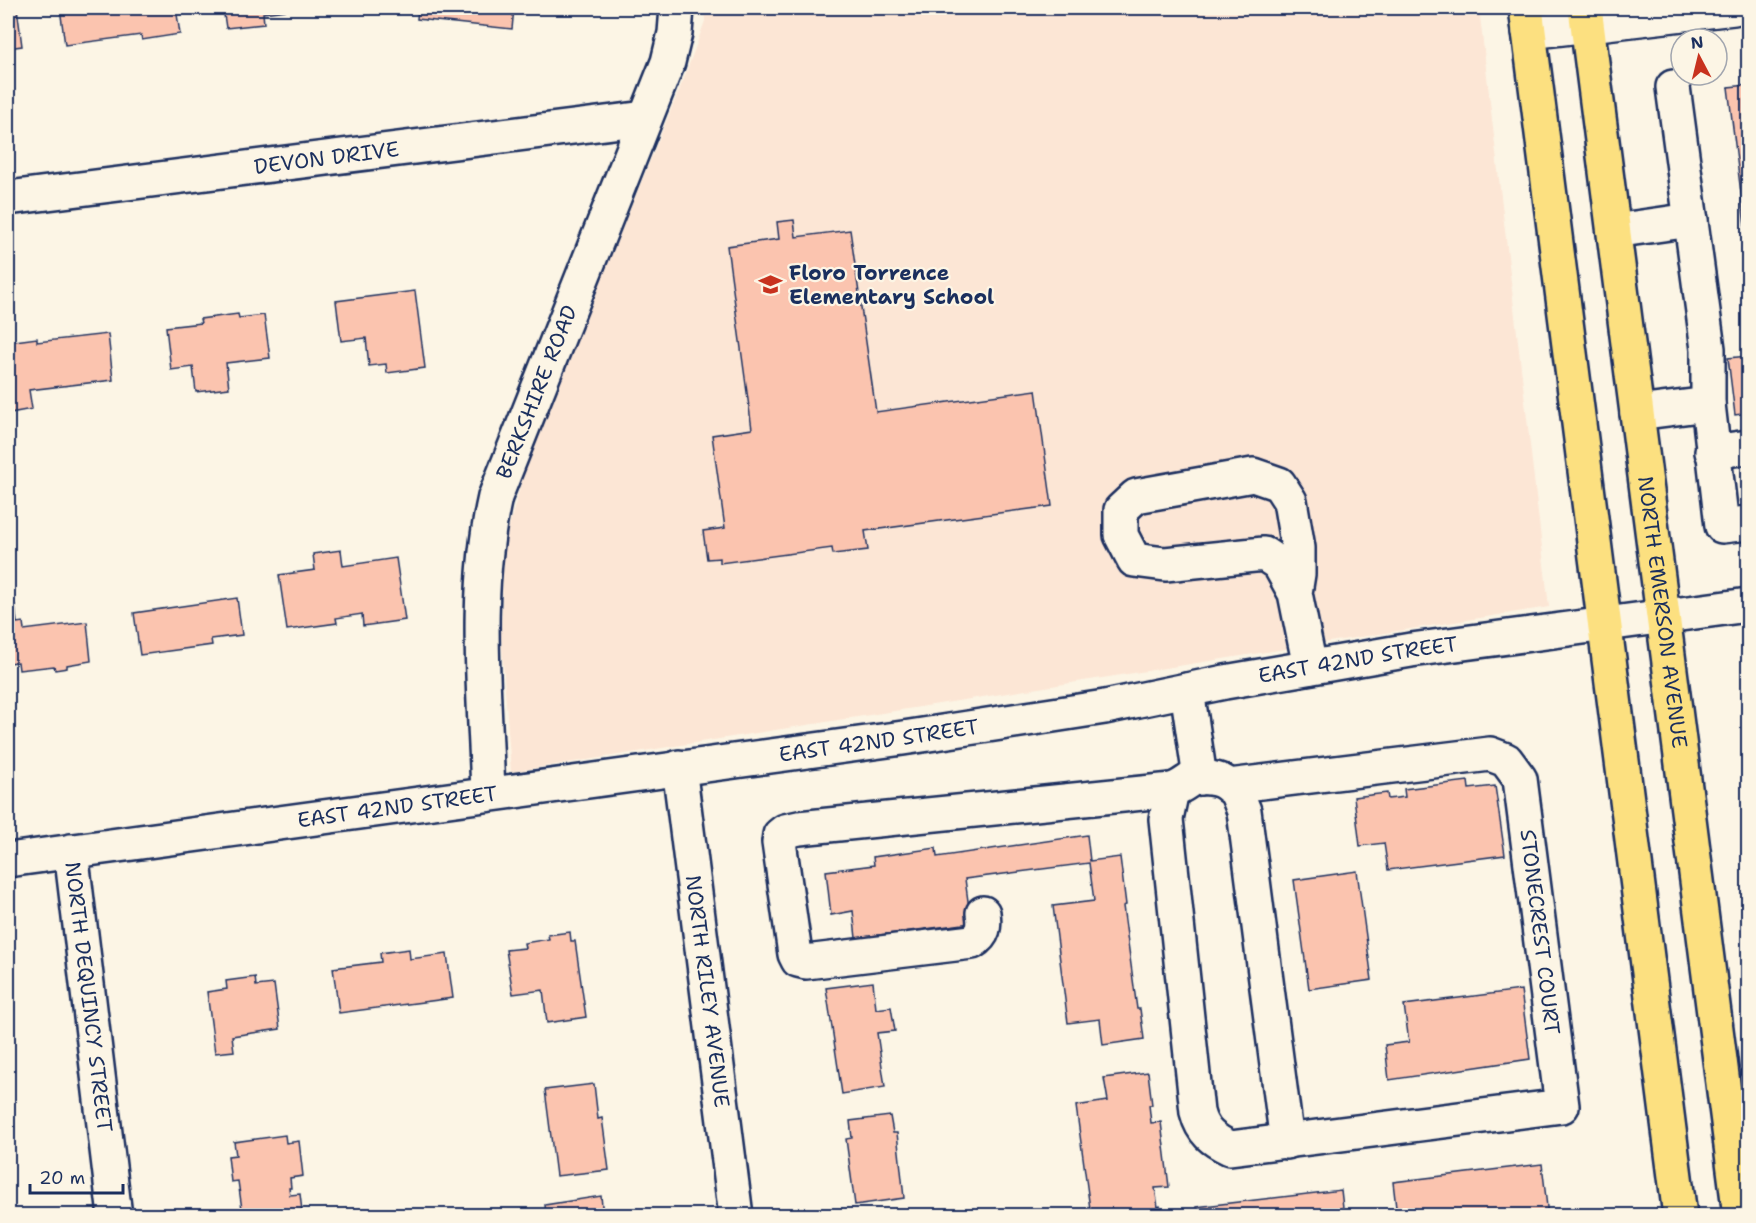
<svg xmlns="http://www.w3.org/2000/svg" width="1756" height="1223" font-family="'Shantell Sans',sans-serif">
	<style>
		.built { fill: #fce6d5 }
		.building { fill: #fbc4af; stroke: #1b2f5e; stroke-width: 1.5 }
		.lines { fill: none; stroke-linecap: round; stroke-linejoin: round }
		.minor-casing { stroke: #1b2f5e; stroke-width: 38 }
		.major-casing { stroke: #1b2f5e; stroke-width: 38 }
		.minor { stroke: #fcf5e5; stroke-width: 33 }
		.major { stroke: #fce080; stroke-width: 33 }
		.labels { text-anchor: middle; stroke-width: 4.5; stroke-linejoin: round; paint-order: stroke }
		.street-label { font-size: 21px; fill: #1b2f5e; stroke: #fcf5e5 }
		.poi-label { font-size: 21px; font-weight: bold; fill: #1b2f5e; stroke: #fcf5e5; text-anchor: start }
	</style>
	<rect width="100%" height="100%" fill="#fcf5e5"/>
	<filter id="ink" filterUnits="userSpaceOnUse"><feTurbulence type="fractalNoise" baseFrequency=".0167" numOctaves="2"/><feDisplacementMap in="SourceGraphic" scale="12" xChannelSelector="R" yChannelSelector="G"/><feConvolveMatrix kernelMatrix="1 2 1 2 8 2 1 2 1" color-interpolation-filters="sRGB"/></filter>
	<g filter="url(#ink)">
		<polygon class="built" points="704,8 1479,8 1549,607 511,772 501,634 504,544 529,455 684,78 705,21"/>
		<g class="building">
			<polygon points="8,8 17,8 22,46 8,48"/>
			<polygon points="60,8 176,8 180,34 142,40 141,35 65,45"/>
			<polygon points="223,8 303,8 263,13 264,24 226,28"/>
			<polygon points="418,8 514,8 512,29 417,19"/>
			<polygon points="1748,85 1748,251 1728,87"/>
			<polygon points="794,220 796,237 850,230 876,412 1036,390 1052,506 865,531 868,550 833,554 832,548 720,563 720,558 707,559 703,531 725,528 712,435 752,429 727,246 779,239 777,222"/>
			<polygon points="415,291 425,368 387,373 386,364 369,366 366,338 341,341 336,301"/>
			<polygon points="238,314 239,318 264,315 270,358 226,363 229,388 196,392 193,367 171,370 166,327 201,323 200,319"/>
			<polygon points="108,334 113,380 29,390 32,409 10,413 8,395 8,342 37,338 37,342"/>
			<polygon points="1748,356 1748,413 1735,415 1728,358"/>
			<polygon points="341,550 343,566 396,558 405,620 363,626 362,614 336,618 337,623 287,630 279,575 315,570 313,554"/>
			<polygon points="237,598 242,635 211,639 212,645 140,655 134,613"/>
			<polygon points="15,605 17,623 23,622 24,630 87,622 91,661 67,665 67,668 55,670 54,666 19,670 18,662 8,663 8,606"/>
			<polygon points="1468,781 1469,789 1495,786 1505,855 1388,870 1384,843 1360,846 1354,797 1387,793 1388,799 1405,797 1404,789"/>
			<polygon points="1087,835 1090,861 1120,857 1126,905 1123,906 1137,1009 1140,1009 1144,1039 1103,1045 1100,1019 1068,1023 1053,906 1094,901 1089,863 965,879 971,923 856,938 853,911 831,915 826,871 874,865 873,857 936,848 937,857"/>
			<polygon points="1357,871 1372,980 1309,989 1294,880"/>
			<polygon points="570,932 571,941 575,941 586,1017 547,1023 543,990 513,994 506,950 525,948 524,943 549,939 548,935"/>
			<polygon points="409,949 410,959 447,954 453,998 339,1013 333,968 381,962 380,953"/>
			<polygon points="255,977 256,986 274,984 280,1029 232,1036 234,1051 215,1053 207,992 227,989 226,981"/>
			<polygon points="873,982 876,1009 891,1007 895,1031 877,1033 885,1087 842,1094 826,988"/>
			<polygon points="1521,990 1530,1059 1389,1080 1385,1045 1409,1042 1404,1005"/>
			<polygon points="1148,1072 1152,1105 1149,1105 1151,1123 1161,1122 1169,1187 1155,1188 1158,1207 1160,1206 1162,1216 1091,1216 1076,1106 1108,1101 1104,1078"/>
			<polygon points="594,1084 598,1119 602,1118 609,1170 556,1176 545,1090"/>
			<polygon points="890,1116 893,1133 897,1133 904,1198 855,1205 846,1139 852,1138 850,1121"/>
			<polygon points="285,1135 286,1143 299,1141 303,1176 290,1178 291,1188 289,1188 290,1195 300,1194 302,1211 291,1212 291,1216 243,1216 238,1181 231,1182 228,1156 236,1155 234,1142"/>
			<polygon points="1542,1164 1548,1216 1397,1216 1393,1182"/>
			<polygon points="1341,1190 1344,1216 1197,1216 1196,1207"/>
			<polygon points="601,1196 603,1216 546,1216 545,1205"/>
		</g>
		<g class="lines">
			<defs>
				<g id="minor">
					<polyline points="1529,32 1734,8"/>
					<polyline points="1673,87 1708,349 1708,404"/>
					<path id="s1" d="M8 198 645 118"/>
					<polyline points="1614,231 1691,220"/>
					<polyline points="1637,413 1708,404 1722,526 1748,523"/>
					<polyline points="1712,452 1748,447"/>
					<polyline points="1295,593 1298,574 1298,548 1290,501 1279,484 1253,475 1136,496 1121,510 1121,535 1134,560 1165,564 1264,554 1279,564 1295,593 1310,667"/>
					<polyline points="1187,690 1200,778"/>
					<path d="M1490 754 1506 760 1520 779 1562 1106 1230 1148C1213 1140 1202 1132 1197 1112L1166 819 1172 790C1179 788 1184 784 1190 780 1201 775 1221 778 1229 786Z"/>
					<path id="s2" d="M679 767 736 1216"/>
					<polyline points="1234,786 1244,811 1287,1142"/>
					<path id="s3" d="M488 794C485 695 473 594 495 497L668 62 675 33 677 8"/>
					<path id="s4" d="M71 851 115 1216"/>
					<path id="s5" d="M8 860 903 738 1105 707 1225 682 1411 650 1748 605"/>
					<path d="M983 913C985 926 984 935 972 942L806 962 798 960 795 954 779 842 780 835 785 831 799 828 1172 790"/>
				</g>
				<g id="major">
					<polyline points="1526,8 1680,1216"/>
					<path id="s6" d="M1585 8 1740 1216"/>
				</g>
			</defs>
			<use href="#minor" class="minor-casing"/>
			<use href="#major" class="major-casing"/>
			<use href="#minor" class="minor"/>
			<use href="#major" class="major"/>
		</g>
	</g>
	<defs>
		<symbol id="school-bare" viewBox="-9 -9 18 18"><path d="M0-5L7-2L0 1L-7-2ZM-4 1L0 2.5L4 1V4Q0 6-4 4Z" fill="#c8321e" stroke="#fcf5e5" stroke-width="2.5" paint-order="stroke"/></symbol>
	</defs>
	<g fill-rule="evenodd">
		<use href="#school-bare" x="754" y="268" width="33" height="33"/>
	</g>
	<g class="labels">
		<g class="street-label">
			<text dy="7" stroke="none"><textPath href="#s1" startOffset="321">DEVON DRIVE</textPath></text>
			<text dy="7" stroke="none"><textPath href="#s3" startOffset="411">BERKSHIRE ROAD</textPath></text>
			<text dy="7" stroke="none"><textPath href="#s6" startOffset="609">NORTH EMERSON AVENUE</textPath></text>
			<text dy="7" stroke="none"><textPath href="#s5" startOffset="1365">EAST 42ND STREET</textPath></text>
			<text dy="7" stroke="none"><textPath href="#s5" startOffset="879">EAST 42ND STREET</textPath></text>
			<text dy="7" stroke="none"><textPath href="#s5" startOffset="393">EAST 42ND STREET</textPath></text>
			<text transform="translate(1540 932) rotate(83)" y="7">STONECREST COURT</text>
			<text dy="7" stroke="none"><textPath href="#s2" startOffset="226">NORTH RILEY AVENUE</textPath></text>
			<text dy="7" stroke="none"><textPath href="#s4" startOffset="147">NORTH DEQUINCY STREET</textPath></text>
		</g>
		<g class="poi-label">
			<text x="789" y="280">Floro Torrence<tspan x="789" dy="24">Elementary School</tspan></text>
		</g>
	</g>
	<rect width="1756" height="1223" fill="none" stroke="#fcf5e5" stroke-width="30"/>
	<rect x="15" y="15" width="1726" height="1193" fill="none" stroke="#1b2f5e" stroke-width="2" filter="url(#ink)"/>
	<g transform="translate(1699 57) rotate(353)"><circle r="28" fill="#fcf5e5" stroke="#a2a6af" stroke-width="1.5"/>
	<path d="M0-4.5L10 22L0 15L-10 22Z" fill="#c8321e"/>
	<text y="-9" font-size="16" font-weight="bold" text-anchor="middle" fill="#1b2f5e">N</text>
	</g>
	<path d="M30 1184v9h93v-9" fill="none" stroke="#1b2f5e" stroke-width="3"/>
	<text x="39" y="1184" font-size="18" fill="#1b2f5e" stroke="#fcf5e5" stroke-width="4.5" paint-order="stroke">20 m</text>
</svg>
